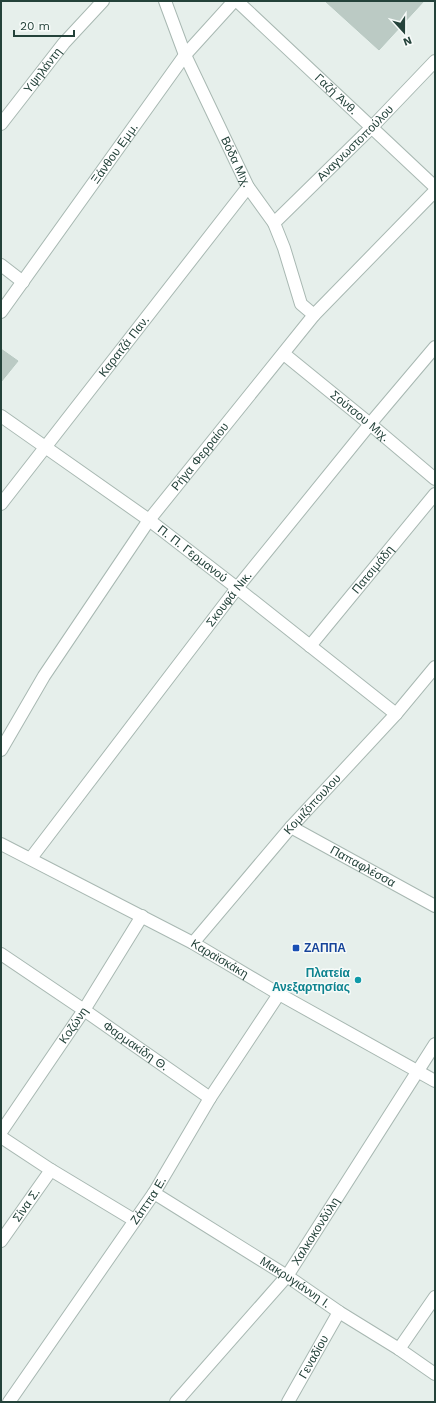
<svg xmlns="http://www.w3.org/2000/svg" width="436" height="1403" font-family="'Work Sans',sans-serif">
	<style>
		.building { fill: #bbcac4; stroke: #b8c9c2 }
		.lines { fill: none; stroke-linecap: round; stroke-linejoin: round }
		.street-casing { stroke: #a8b8b2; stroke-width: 14 }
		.street { stroke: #fff; stroke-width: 12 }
		.transit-dot { fill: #1a4fb4; stroke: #f7fbf9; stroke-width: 1.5 }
		.culture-dot { fill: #0f9aa8; stroke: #f7fbf9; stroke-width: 1.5 }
		.labels { text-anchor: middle; stroke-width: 3; stroke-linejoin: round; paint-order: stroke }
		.street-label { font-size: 12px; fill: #24423a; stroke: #f7fbf9 }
		.transit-label { font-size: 12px; font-weight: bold; fill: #164399; stroke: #f7fbf9; text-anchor: start }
		.culture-label { font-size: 12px; font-weight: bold; fill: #0d838f; stroke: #f7fbf9; text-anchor: end }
	</style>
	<rect width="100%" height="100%" fill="#e6efeb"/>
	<g class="building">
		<polygon points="325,1 424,1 379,50"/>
		<polygon points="1,349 18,361 1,382"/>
	</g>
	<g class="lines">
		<defs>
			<g id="street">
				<path id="s1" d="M165 1 185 55 248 187 274 223 284 248 301 304 314 315"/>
				<path id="s2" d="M237 1 435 187"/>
				<path id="s3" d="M1 124 64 43 103 1"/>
				<path id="s4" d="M274 223 371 128 435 61"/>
				<polyline points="1,265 23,282"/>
				<path id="s5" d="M1 312 185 55 234 1"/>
				<path id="s6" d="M284 354 370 424 435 479"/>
				<path id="s7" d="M1 416 149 520 237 588 396 714"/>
				<path id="s8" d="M1 504 248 187"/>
				<path id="s9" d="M310 646 435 494"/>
				<path id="s10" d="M1 750 44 676 149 520 314 315 435 191"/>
				<path id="s11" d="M291 827 435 906"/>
				<path id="s12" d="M1 844 193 943 279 994 435 1081"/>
				<path id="s13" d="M31 858 237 588 370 424 435 347"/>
				<path id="s14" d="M193 943 291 827 396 714 435 667"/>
				<path id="s15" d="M1 954 84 1010 210 1098"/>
				<path id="s16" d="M1 1132 84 1010 142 916"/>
				<polyline points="1,1137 51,1170 134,1220"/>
				<path id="s17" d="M154 1193 287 1276 339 1312 399 1349 435 1374"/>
				<path id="s18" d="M1 1241 51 1170"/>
				<polyline points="399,1349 435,1297"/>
				<path id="s19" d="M9 1402 154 1193 210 1098 279 994"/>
				<path id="s20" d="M176 1402 287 1276 435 1044"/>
				<path id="s21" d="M288 1402 339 1312"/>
			</g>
		</defs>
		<use href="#street" class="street-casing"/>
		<use href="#street" class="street"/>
	</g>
	<rect class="transit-dot" x="292" y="944" width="8" height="8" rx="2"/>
	<circle class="culture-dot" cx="358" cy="980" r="4"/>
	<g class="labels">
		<g class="street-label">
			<text dy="4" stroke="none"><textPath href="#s3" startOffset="68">Υψηλάντη</textPath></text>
			<text dy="4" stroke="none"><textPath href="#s2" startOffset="136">Γαζή Άνθ.</textPath></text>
			<text dy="4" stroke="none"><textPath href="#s4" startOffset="114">Αναγνωστοπούλου</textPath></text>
			<text dy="4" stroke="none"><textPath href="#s5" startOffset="195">Ξάνθου Εμμ.</textPath></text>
			<text dy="4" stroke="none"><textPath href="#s1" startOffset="176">Βόδα Μιχ.</textPath></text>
			<text dy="4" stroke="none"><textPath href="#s8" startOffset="200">Καρατζά Παν.</textPath></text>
			<text dy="4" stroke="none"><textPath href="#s6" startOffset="98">Σούτσου Μιχ.</textPath></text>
			<text dy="4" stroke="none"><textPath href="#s10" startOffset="355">Ρήγα Φερραίου</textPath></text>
			<text dy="4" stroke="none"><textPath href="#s7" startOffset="236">Π. Π. Γερμανού</textPath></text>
			<text dy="4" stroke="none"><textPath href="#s9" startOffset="99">Πατσιμάδη</textPath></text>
			<text dy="4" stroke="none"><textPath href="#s13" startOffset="326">Σκουφά Νικ.</textPath></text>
			<text dy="4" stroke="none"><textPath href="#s14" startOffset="183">Κομιζόπουλου</textPath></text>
			<text dy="4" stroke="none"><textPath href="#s11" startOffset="82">Παπαφλέσσα</textPath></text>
			<text dy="4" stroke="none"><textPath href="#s12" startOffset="247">Καραϊσκάκη</textPath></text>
			<text dy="4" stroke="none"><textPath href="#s16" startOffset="129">Κοζώνη</textPath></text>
			<text dy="4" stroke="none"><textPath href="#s15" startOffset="163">Φαρμακίδη Θ.</textPath></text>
			<text dy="4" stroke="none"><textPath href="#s19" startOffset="245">Ζάππα Ε.</textPath></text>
			<text dy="4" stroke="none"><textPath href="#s18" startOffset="44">Σίνα Σ.</textPath></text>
			<text dy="4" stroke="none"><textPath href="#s20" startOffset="221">Χαλκοκονδύλη</textPath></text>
			<text dy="4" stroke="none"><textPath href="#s17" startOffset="167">Μακρυγιάννη Ι.</textPath></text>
			<text dy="4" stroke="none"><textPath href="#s21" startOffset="52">Γεναδίου</textPath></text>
		</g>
		<g class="transit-label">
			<text x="304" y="952">ΖΑΠΠΑ</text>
		</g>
		<g class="culture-label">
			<text x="350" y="977">Πλατεία<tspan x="350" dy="14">Ανεξαρτησίας</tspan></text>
		</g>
	</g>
	<rect width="436" height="1403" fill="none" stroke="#24423a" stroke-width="4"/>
	<g transform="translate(404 32) rotate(159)" stroke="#f7fbf9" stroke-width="3" paint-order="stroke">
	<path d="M0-3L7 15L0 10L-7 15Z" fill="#24423a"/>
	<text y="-6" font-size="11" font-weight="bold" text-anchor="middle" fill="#24423a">N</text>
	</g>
	<path d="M14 30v6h60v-6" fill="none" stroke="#24423a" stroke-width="2"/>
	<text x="20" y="30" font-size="12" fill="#24423a" stroke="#f7fbf9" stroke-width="3" paint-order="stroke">20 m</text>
</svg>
